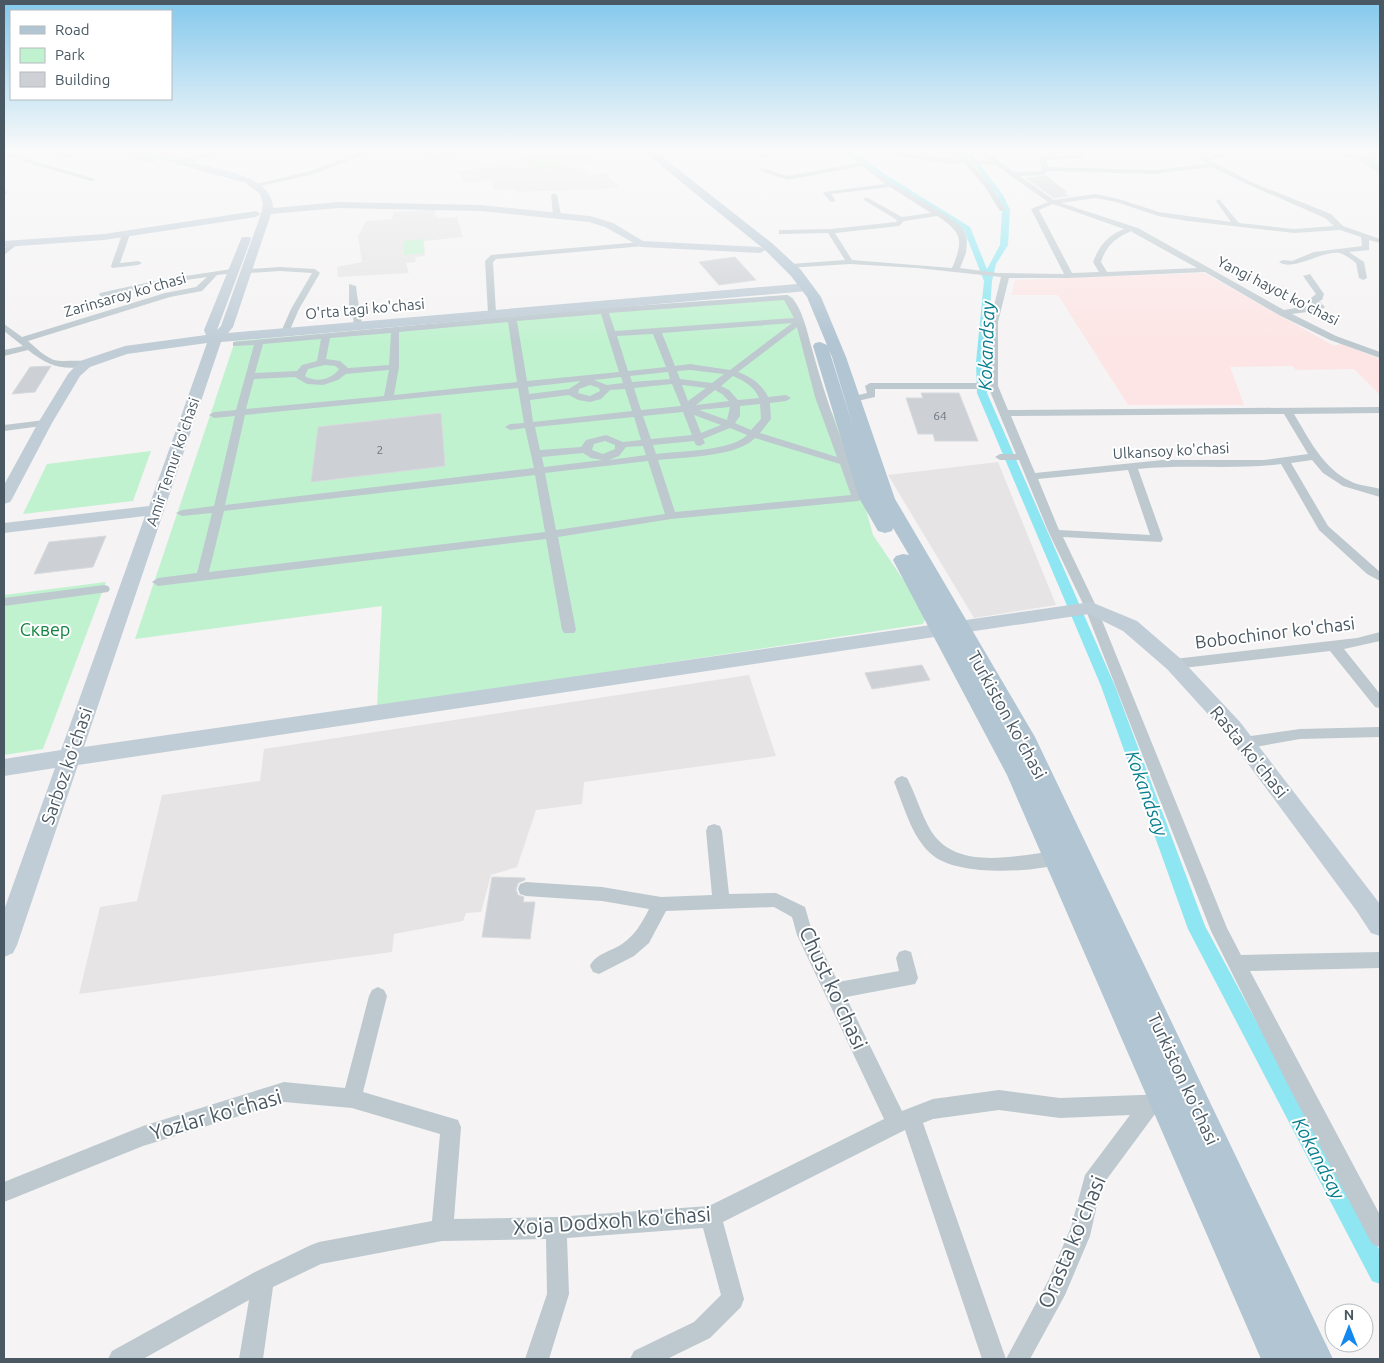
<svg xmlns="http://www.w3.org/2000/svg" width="1384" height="1363" font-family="Ubuntu,sans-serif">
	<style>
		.education { fill: #e6e4e5 }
		.medical { fill: #fde5e5 }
		.green { fill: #c1f2d0 }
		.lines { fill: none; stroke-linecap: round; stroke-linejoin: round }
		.canal { fill: #8de6f1; fill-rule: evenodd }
		.building { fill: #cdd0d5; stroke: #d7dade }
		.street { fill: #bdc9cf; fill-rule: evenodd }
		.secondary { fill: #c0cdd7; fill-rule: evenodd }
		.primary { fill: #b2c5d2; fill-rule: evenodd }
		.labels { text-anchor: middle; stroke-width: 4; stroke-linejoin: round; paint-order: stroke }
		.far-number-label { font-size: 12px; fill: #6a767f }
		.far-street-label { font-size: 15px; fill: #495862; stroke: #fff }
		.park-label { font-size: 18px; fill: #138340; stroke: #fff }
		.street-label { font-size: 18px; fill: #495862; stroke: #fff }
		.water-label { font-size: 19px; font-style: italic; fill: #097f8e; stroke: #fff }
		.near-street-label { font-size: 21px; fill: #495862; stroke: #fff }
	</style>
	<rect width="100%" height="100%" fill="#f5f3f3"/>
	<g class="education">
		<polygon points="419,151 498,151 428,161"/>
		<polygon points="556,151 585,151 597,162 580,166 590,175 605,173 620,188 516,192 516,189 493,190 492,180 464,182 457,171 499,165 497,162 557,153"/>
		<polygon points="437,209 434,215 437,216 438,218 457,217 463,237 424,241 425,256 415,257 416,262 406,263 409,273 338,277 337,267 362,262 358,236 366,221 392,219 394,212"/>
		<polygon points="998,462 1056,605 974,618 888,475"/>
		<polygon points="749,675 776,756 584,782 582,804 536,810 517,867 491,875 481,912 466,913 463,921 394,934 392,952 79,994 100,907 137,901 162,795 260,781 264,749"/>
	</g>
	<polygon class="medical" points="1204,273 1334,346 1342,344 1380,359 1380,395 1354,369 1296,370 1292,366 1230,367 1244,405 1128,405 1058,295 1012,295 1015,280"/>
	<g class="green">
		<polygon points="554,157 563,166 537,169 529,160"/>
		<polygon points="423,239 424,253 404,255 404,241"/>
		<polygon points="788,295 793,298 799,311 823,398 835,418 864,502 873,535 921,606 926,617 923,624 377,707 382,606 135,639 235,341"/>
		<polygon points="151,451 133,501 23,514 47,464"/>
		<polygon points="106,582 43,749 4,755 4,595"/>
	</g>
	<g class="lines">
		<g class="canal">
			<polygon points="842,151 851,151 862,157 883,173 970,227 987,269 1000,245 1002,210 997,195 964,151 970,151 1003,195 1010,210 1008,245 996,264 992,281 986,362 987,393 1115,686 1205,926 1380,1251 1380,1284 1372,1281 1188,929 1101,686 977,393 976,362 984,281 964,230 879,175 858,159"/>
			<polygon points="1369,160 1373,160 1380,164 1380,169 1369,162"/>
		</g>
	</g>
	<g class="building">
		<polygon points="1046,176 1067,192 1064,193 1069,196 1054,198 1026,178"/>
		<polygon points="735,257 756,280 719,285 699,262"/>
		<polygon points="51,366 35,392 12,394 30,367"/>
		<polygon points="921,393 959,393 978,441 935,441 933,434 918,434 906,398 923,398"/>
		<polygon points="441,413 445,466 311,482 318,427"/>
		<polygon points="106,536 93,567 34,574 49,542"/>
		<polygon points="922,665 930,680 872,689 865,673"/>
		<polygon points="492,877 525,878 525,880 518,883 516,890 518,895 524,897 523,902 535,902 530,939 482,937"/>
	</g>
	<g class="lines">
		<g class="street">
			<polygon points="47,151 67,154 87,151 67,158"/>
			<polygon points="365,151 375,151 314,174 256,187 253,185 310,171"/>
			<polygon points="768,151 777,151 762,158 757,157"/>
			<path d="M837 151H847L857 155 876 173 946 215 963 228 967 239 966 253 960 268 998 273 1064 274 1031 209 1048 202 996 165 972 164 990 185 1006 210 1000 211 985 187 965 164 943 163 872 151H890L961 160 953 151H960L969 160 990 161 977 151H985L1014 172 1042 171 1039 158 1042 156 1082 154 1085 156 1082 158 1046 160 1049 167 1154 170 1207 164 1192 151H1199L1207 157 1229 151H1240L1210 160 1251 182 1331 214 1343 226 1380 239V243L1369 240V250L1349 252 1364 262 1367 278 1363 280 1359 278 1356 263C1352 260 1345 254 1339 253 1320 251 1293 272 1279 262L1283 260 1292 261 1314 252 1362 246 1361 237 1340 230 1294 233 1188 221 1158 216 1116 202 1095 198 1061 203 1138 228 1284 310 1314 305 1309 300 1316 294 1303 276 1310 274 1324 294 1322 300 1319 301 1325 307 1321 310 1292 314 1336 336 1380 352V358L1330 340 1279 315 1205 272 1069 278H1009L998 322V386L1008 410 1380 407V413L1294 414C1309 439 1323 468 1350 481 1359 486 1371 486 1380 489V497L1343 486 1323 473 1312 460 1291 463 1328 526 1380 572V581L1367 574 1319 530 1281 464C1234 470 1186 464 1138 469L1163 539 1161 542 1063 537 1097 608 1227 928 1241 955 1380 952V968L1250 971 1380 1215V1247L1372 1244 1289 1087 1211 931 1085 608 1049 533 1019 460H1000L995 457 1000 454H1016L989 389H875V397L853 402 848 399 850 397 867 393 865 386 870 383H988L990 322 1001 277 917 268 850 264 787 268 786 266 790 264 845 260 828 233 782 234H779V230L830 229 896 222 897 220 864 200V198H868L902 217 931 213 890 187 831 194 836 201 831 202 823 193 824 192 885 184 862 166 787 180 759 170 762 168 787 176 858 163 853 157ZM1211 167 1247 184 1325 218 1334 226 1294 229 1239 223 1219 199 1216 201 1231 222 1159 212 1119 199 1095 194 1054 200 1020 176 1044 175 1048 171 1154 174ZM1053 204 1124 229C1108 235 1099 246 1093 262L1099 272 1072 273 1039 210ZM937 216C962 232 964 240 952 268L852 260 835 233 899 226 904 221ZM1132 231V232L1197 268 1107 272 1101 262C1106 246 1116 237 1132 231ZM1284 414 1308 454 1264 460H1163L1035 473 1011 416ZM1128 470 1150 535 1059 530 1038 479Z"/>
			<path d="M1335 151C1347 151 1358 157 1371 157L1370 151H1376L1377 160 1368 161 1380 169V174L1359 160 1345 157Z"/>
			<polygon points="4,152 95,179 96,180 91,181 4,156"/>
			<polygon points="4,190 7,192 6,194 4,195"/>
			<polygon points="554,193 557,195 561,215 557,217 553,215 551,195"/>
			<polygon points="123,232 130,234 120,263 138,261 142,263 138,265 112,268 111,266"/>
			<polygon points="12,241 19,243 4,255 4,249"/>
			<polygon points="641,242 645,244 644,246 496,259 493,262 496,313 492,316 488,313 485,261 491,255"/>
			<polygon points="280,267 315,269 320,273 299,309 289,332 285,335 281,332 291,309 312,273 280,271 248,273 244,271 248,269"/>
			<path d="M232 269H235V273L217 275 202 291 170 297 28 341C35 347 45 357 54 360 65 363 82 358 90 364L88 366C63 371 48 366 28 350L4 356V350L23 346 4 331V324L22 337 165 293 196 287 207 277 159 284 103 297 99 295 100 293 159 280Z"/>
			<path d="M349 284 356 286C357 300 361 311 362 325L358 328 354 325 352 309 349 305Z"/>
			<path d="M787 295C801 300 808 335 812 349 826 401 844 448 864 498L858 501 671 519 558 537 576 630 574 633H564L562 630 546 539 158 586 152 582 158 578 197 573 212 513 182 516 176 513 182 510 214 506 235 416 214 418 209 415 214 412 236 410 254 345 233 346V342L604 308ZM784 300 794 318 615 331 609 313ZM601 314 619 372 527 381 517 321ZM508 322 517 382 394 395 399 367V332ZM792 323 730 370 690 364 675 366 662 333ZM797 327 815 397 837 457 760 433 771 419 770 403 786 401 791 398 786 395 768 397C762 384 751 377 738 372ZM391 333 389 365 348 368 340 361 326 359 330 338ZM653 334 666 367 628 371 617 336ZM321 339 317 361 302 365 297 371 255 373 263 344ZM325 365 335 366 339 369C331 380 316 383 305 376L308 369ZM389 370 384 396 246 409 254 379 295 377 307 384 323 385 338 380 346 374ZM690 370 724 374 712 383 680 379 677 371ZM668 372 670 379 632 382 630 376ZM733 376C744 381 754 386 759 398L738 400 729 390 721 386ZM621 377 623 383 607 385 594 380ZM581 381 569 389 529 394 528 387ZM672 384 681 406 641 410 634 388ZM590 385 599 388 600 391 590 396 578 393 579 389ZM682 385 706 388 688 401ZM518 388 524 423 510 424 505 427 510 430 525 428 534 468 225 505 245 415ZM625 389 632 411 533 422 530 400 569 395 578 400 590 402 601 399 610 390ZM715 390 722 394 729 401 696 405ZM760 404 761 419 751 430 735 423 740 416V406ZM730 407 727 420 699 410ZM683 412 692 435 651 439 643 416ZM694 415 721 425 701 433ZM634 417 641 440 623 442 606 435 586 440 581 447 540 450 535 427ZM730 428 747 435C732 451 678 451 656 454L653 445 694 441 696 445 700 446 705 443 703 439ZM755 438 840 464 851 495 675 512 658 460C683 457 738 457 755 438ZM605 441 615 445V449L603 454 592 450 594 444ZM643 446 646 455 609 460 619 456 626 447ZM583 453 591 458 602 460 544 467 542 457ZM648 461 665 514 556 530 545 473ZM535 475 545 532 209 572 224 511Z"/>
			<polygon points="45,420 49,421 49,425 4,431 4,425"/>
			<polygon points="104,585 108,586 110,589 108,592 4,606 4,598"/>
			<polygon points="1380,632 1380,641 1344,649 1380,694 1380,708 1375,707 1330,651 1174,669 1169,667 1167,664 1169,661 1174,659 1357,638"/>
			<polygon points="1380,727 1380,737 1300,739 1244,749 1239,747 1237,743 1239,739 1244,737 1300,729"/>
			<path d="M902 776 907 778C916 795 921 814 931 831 957 872 1017 855 1057 851L1063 853 1065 858 1063 863C1033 873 954 877 930 853 911 835 904 806 894 782L897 778Z"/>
			<path d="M714 824 720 826 722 831 729 894 776 893 805 907 811 928 838 982 899 971 896 958 899 952 905 950 911 952 918 978 915 984 846 997 902 1111 933 1099 999 1090 1060 1098 1168 1094 1175 1097 1178 1104 1175 1111 1168 1114H1155L1101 1187 1090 1236 1065 1295 1030 1359H982L905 1130 723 1222 744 1299 741 1307 710 1338 667 1359H630L634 1351 694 1322 721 1295 703 1228 567 1238 569 1294 549 1359H525L547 1294 546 1239 442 1241 321 1264 273 1287 263 1359H239L249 1300 143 1359H108L112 1351 255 1272 311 1245 319 1242 432 1221 440 1134 352 1108 284 1102 143 1146 4 1202V1182L143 1126 284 1082 345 1088 369 996 372 990 378 987 384 990 387 996 363 1092 458 1120 461 1127 454 1219 556 1217 709 1206 884 1119 797 935 792 917 774 907 666 911 649 943 634 956 599 974 593 972 590 966C595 954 612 951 622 944 635 935 642 923 649 909L602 901 526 896 520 894 518 889 520 884 526 882 602 887 661 897 712 895 706 831 708 826ZM999 1110 1060 1118 1130 1115 1085 1175 1071 1227 1049 1279 1006 1359 923 1123 933 1119Z"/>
		</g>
		<path class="secondary" d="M116 151H150L183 160 209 151H223L193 163C218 170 273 175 273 208L338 202 481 205 590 216 613 223 643 241 760 247 766 250 760 253 641 247 605 227 589 222 481 211 338 208 271 214 233 327 228 333 808 283 814 287 808 291 221 342 84 747 1091 602 1137 621 1181 659 1240 722 1380 904V936L1371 933 1356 910 1226 734 1167 669 1123 631 1089 614 78 765 17 945 13 953 4 957V910L55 768 4 776V759L61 750 145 516 4 533V523L149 506 207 343 127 354 90 367 80 376 52 423 12 499 10 502 4 504V485L38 423 68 374 80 361 125 346 206 335 204 330 241 239 242 237H250L251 239 217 330 221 326 261 214 256 217 104 240 4 247V241L104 234 256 211 261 214 263 204 260 194 246 183 151 157 156 160 151 163Z"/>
		<path class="primary" d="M643 151H655L773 244 801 270 821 297 846 357 895 499 1035 737 1333 1359H1261L1007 775 893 560 896 556 903 554 909 555 893 528 892 531 885 533 878 531 859 498 813 346 815 343 820 342 827 345 807 297 791 276 765 250ZM829 350 832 357 853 426ZM989 699 1012 738 1014 743Z"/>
	</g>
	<linearGradient id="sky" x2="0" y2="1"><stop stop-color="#83c8ec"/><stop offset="0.44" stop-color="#fafafa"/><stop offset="1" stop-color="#fafafa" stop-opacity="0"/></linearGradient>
	<rect width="1384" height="342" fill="url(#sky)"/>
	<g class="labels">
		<g class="far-number-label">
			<text x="940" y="420">64</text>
			<text x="380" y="454">2</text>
		</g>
		<g class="far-street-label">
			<text transform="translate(1278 291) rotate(27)" y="5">Yangi hayot ko'chasi</text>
			<text transform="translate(125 295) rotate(-16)" y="5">Zarinsaroy ko'chasi</text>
			<text transform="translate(365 309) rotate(-5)" y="5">O'rta tagi ko'chasi</text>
			<text transform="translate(1171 451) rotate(-3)" y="5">Ulkansoy ko'chasi</text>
			<text transform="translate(173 462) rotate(-71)" y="5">Amir Temur ko'chasi</text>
		</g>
		<g class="park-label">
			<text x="45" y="636">Сквер</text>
		</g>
		<g class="street-label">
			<text transform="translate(1275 633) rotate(-7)" y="6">Bobochinor ko'chasi</text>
			<text transform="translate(1007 715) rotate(61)" y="6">Turkiston ko'chasi</text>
			<text transform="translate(1249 752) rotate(51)" y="6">Rasta ko'chasi</text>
			<text transform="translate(67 766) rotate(-71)" y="6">Sarboz ko'chasi</text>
			<text transform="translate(1183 1079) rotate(65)" y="6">Turkiston ko'chasi</text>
		</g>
		<g class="water-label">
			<text transform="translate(986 346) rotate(-88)" y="7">Kokandsay</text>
			<text transform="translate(1147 793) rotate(70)" y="7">Kokandsay</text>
			<text transform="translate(1319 1158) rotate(62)" y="7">Kokandsay</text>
		</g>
		<g class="near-street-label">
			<text transform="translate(833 988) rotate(65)" y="7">Chust ko'chasi</text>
			<text transform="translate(216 1115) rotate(-16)" y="7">Yozlar ko'chasi</text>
			<text transform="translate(612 1221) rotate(-4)" y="7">Xoja Dodxoh ko'chasi</text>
			<text transform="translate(1072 1242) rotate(-67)" y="7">Orasta ko'chasi</text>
		</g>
	</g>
	<rect width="1384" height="1363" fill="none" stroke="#495862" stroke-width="10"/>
	<rect x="10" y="10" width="162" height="90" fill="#ffffff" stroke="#b6bcc0"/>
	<rect x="20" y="26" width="25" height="8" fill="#b2c5d2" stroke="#b6bcc0"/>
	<text x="55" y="35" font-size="15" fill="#495862">Road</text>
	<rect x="20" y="48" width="25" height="15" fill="#c1f2d0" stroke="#b6bcc0"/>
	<text x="55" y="60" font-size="15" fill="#495862">Park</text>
	<rect x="20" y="72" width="25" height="15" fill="#cdd0d5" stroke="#b6bcc0"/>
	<text x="55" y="85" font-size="15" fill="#495862">Building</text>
	<g transform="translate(1349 1328)"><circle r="24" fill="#ffffff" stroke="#b6bcc0"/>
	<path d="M0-4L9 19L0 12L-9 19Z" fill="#1388ef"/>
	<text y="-8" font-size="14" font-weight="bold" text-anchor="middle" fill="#495862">N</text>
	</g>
</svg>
